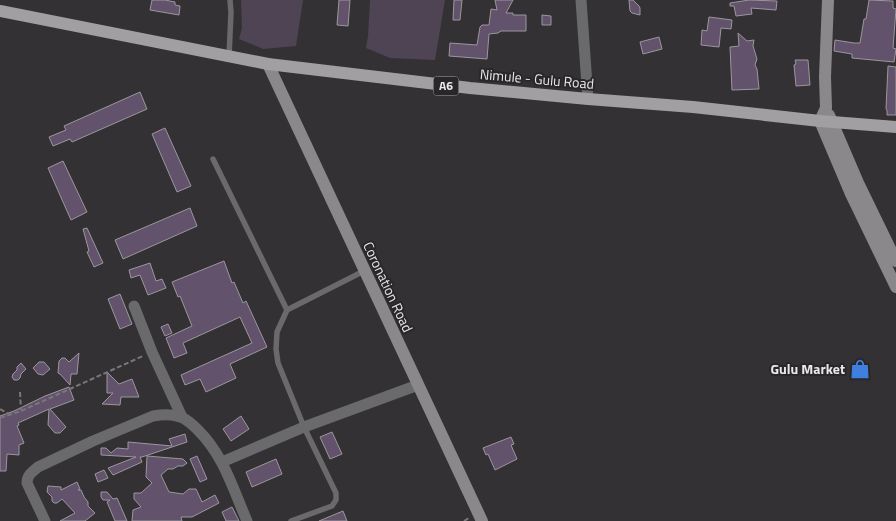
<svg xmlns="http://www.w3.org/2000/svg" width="896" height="521" font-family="'Titillium Web',sans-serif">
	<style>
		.green { fill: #4e4454 }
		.building { fill: #62526c; stroke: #9b989c }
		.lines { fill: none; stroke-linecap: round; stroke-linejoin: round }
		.path { stroke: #79777a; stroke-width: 2; stroke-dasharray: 5 2.5; stroke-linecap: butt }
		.lane { stroke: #6a696b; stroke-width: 5.5 }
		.street { stroke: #6a696b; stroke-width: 11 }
		.secondary { stroke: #8a888b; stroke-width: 12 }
		.primary { stroke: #a29fa3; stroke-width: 12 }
		.labels { text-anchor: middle; stroke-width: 4; stroke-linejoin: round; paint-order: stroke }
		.shield { fill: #29272a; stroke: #b0aeb1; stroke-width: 1 }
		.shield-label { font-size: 12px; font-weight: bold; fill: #eae8eb }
		.street-label { font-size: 14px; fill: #eae8eb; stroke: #29272a }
		.poi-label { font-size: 14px; font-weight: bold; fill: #eae8eb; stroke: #29272a; text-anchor: end }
	</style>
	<rect width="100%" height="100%" fill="#333134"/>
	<g class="green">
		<polygon points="241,0 303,0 296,46 263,49 239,39 242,28"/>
		<polygon points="370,0 445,0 435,60 390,58 366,48 368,36"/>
	</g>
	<g class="building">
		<polygon points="152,0 165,0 175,2 175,5 180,6 179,15 150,10"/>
		<polygon points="339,0 350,0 348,26 337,25"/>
		<polygon points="454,0 462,0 460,20 453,20"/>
		<polygon points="495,0 513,0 506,13 513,13 513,15 526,15 526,31 501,31 498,33 489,34 487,59 449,56 450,43 477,45 480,27 482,25 489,25 491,9 497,10"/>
		<polygon points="629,0 633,0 639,6 640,8 640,15 632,13 630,11"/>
		<polygon points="749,0 777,1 776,10 751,8 752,14 736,16 734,6 730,6 730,3"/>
		<polygon points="869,0 893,1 893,8 896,9 893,48 896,49 894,62 852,58 852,54 834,51 835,40 854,43 860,43 864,19 866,19"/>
		<polygon points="542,15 551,16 551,25 542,25"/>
		<polygon points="709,17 732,20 731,29 721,28 719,47 701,45 702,30 707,31"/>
		<polygon points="738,33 747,41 754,40 753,46 757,59 755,65 757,69 759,89 732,90 730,47 739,46"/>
		<polygon points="659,37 662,49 643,54 640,42"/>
		<polygon points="795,60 808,60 810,85 796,86 794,65 796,64"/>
		<polygon points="888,66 896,67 896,115 887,115 887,110 886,109"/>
		<polygon points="140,92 147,109 72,142 70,139 53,146 49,137 66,130 64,126"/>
		<polygon points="165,128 191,186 177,192 152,134"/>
		<polygon points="63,161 87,212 71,220 48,168"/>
		<polygon points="190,208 197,226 123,259 115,240"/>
		<polygon points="87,228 103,263 94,267 87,252 89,251 83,229"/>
		<polygon points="224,261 232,283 234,282 243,303 246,301 267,347 230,364 236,378 206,392 200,379 185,385 181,375 252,343 240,317 183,343 187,353 174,358 166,338 192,326 180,296 178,297 172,282"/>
		<polygon points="150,263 156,281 162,279 166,288 148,295 140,275 131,278 129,270"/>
		<polygon points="120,294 132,324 120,329 108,299"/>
		<polygon points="168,324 172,333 165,336 161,327"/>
		<polygon points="79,353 77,374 71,374 70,385 60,374 58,373 59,361 62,358 65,358 69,362"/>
		<polygon points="39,362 44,362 50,369 43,375 38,374 33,368"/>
		<polygon points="21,363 26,369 21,374 20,378 18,380 14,380 12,377 13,374 17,370 17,367"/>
		<polygon points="107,372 119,384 132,379 139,397 121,397 120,405 102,404 113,393 107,393"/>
		<polygon points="69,387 74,400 50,409 66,427 60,433 55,433 48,425 49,409 18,423 19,425 17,426 24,443 19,445 19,455 7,454 6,471 0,471 0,416 14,411 45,396"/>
		<polygon points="241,416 249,429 231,441 223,429"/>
		<polygon points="332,432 342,454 330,459 320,437"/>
		<polygon points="185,434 187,442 142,457 140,457 142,462 113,475 108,468 136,457 101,455 101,448 106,448 111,453 117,448 128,449 128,442 172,446 169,439"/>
		<polygon points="511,437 514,444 511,445 517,459 495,470 488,454 486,455 483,448"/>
		<polygon points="147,456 183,459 187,463 183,466 178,466 173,469 168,469 161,475 169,492 183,494 189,489 196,489 202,502 215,495 219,503 192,517 181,517 182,521 132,521 133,510 141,507 134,499 134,493 141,493 152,483 146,477"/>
		<polygon points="197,456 207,479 200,482 190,459"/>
		<polygon points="276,459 282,474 252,487 246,472"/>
		<polygon points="104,470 108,478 98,482 95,474"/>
		<polygon points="77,482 80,489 78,490 81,490 84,497 88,502 88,506 95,513 85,521 60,521 75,513 62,499 57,503 54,503 52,501 52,497 47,492 48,486 61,487 61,490"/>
		<polygon points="101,492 107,492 113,499 117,498 127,521 115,521 107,502 110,500 103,500 101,497"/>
		<polygon points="232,507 239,521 226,521 222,512"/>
		<polygon points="343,511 347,521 319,521"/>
	</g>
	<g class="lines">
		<g class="path">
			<polyline points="20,392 21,410"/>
			<polyline points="0,409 9,414"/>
			<polyline points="0,418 21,411 143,356"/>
			<polyline points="464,521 469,518"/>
		</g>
		<g class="lane">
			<polyline points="229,57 231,12 230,0"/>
			<polyline points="213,159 287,310"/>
			<polyline points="291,521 332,506 336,500 336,493 304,427 278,363 276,349 277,332 287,310 364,271"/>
		</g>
		<g class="street">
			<polyline points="581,0 588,99"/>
			<polyline points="134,306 152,352 182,417"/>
			<polyline points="222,462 304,427 418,385"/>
			<path d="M45 521 27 483C27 475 32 472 38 467L93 441 153 416C163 414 174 414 183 418 189 421 194 426 198 430 224 456 233 489 247 521"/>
		</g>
		<g class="secondary">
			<polyline points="828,0 825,77 826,108 820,121 851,194 896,287"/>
			<polyline points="268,64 482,521"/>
			<polyline points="829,115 859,185 896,261"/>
		</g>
		<polyline class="primary" points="0,11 268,64 470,88 588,99 693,107 820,121 896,127"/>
	</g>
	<defs>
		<symbol id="shop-bare" viewBox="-9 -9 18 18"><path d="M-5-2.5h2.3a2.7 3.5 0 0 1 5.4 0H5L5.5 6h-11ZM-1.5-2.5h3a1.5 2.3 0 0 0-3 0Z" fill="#3f7fe0" stroke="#29272a" stroke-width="2.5" paint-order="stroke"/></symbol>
	</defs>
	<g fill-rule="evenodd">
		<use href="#shop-bare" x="846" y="355" width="28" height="28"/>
	</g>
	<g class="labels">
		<rect class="shield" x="433.5" y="76.5" width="25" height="19" rx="4"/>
		<g class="shield-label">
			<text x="446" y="90">A6</text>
		</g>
		<g class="street-label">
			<text transform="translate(537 79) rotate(5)" y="5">Nimule - Gulu Road</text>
			<text transform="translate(388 287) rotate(65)" y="5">Coronation Road</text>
		</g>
		<g class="poi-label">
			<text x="845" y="374">Gulu Market</text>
		</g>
	</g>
</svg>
